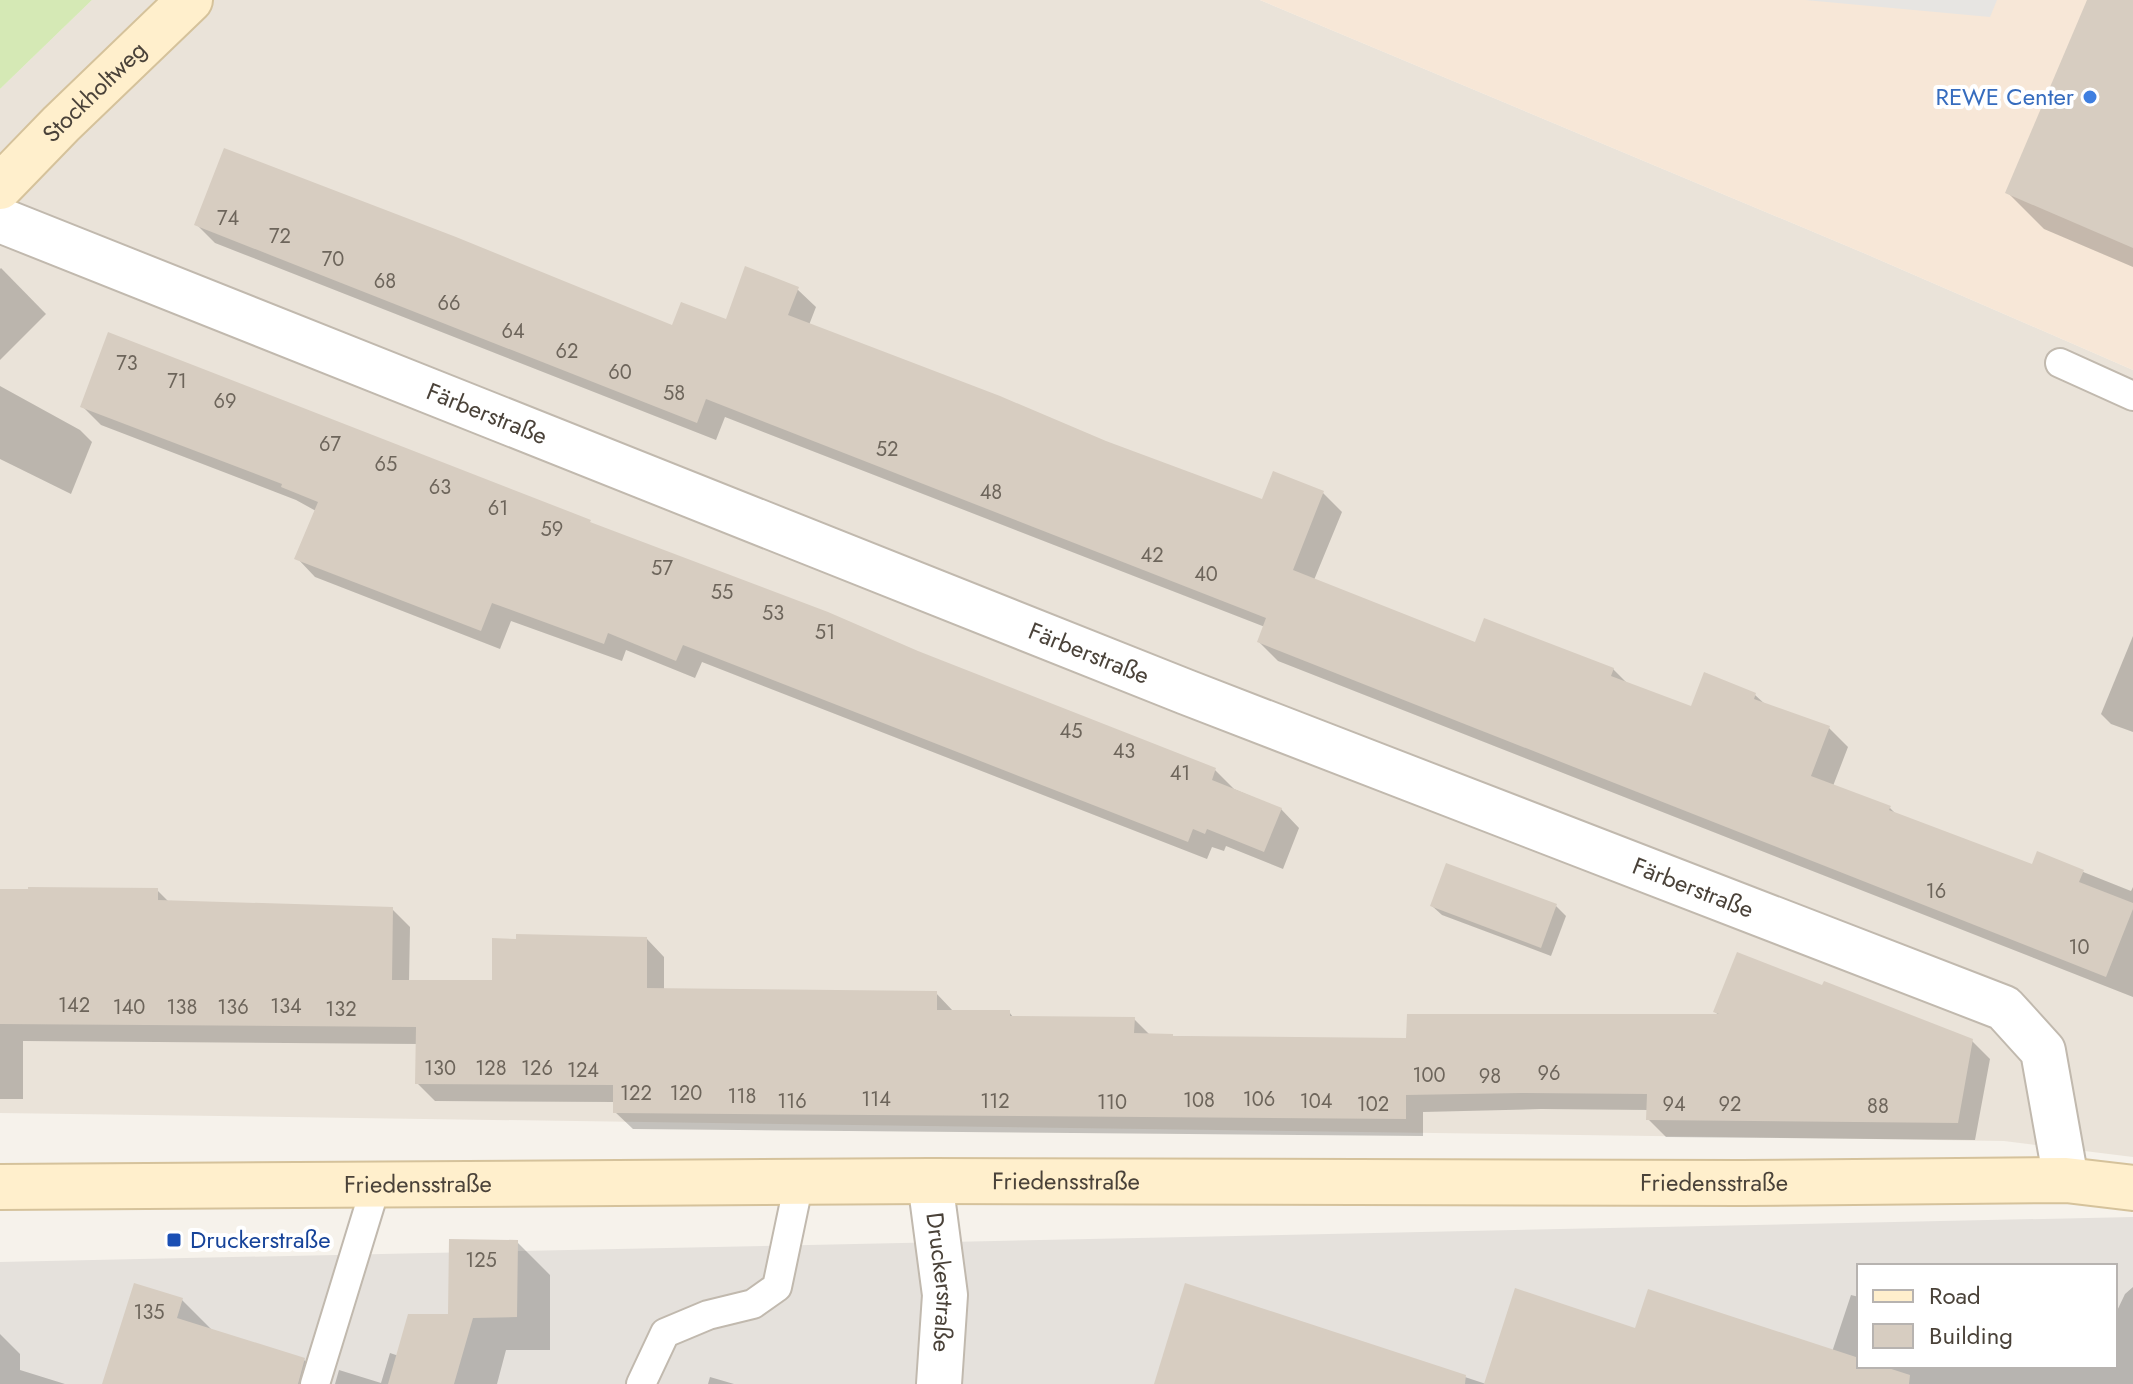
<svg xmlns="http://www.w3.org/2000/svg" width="2133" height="1384" font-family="Jost,sans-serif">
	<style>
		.residential { fill: #eae3d9 }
		.commercial { fill: #f7e7d7 }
		.industrial { fill: #e5e1dc; fill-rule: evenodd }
		.green { fill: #d5e9b5 }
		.parking { fill: #e7e5e2 }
		.shadow { fill: #0003 }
		.building { fill: #d7cdc1 }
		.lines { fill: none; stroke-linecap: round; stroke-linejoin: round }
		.service-casing { stroke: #c1b9ae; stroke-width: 32 }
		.minor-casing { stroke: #c1b9ae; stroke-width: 48 }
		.secondary-casing { stroke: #d5c29b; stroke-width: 48 }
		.service { stroke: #fff; stroke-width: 28 }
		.minor { stroke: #fff; stroke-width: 44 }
		.secondary { stroke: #ffefcc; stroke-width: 44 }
		.shop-dot { fill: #3f7fe0; stroke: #fff; stroke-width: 3 }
		.transit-dot { fill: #1a4fb4; stroke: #fff; stroke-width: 3 }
		.labels { text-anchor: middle; stroke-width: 8; stroke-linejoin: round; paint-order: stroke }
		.number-label { font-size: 20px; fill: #6d655b }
		.street-label { font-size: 24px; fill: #4a4239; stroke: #fff }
		.shop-label { font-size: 24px; fill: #366cbe; stroke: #fff; text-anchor: end }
		.transit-label { font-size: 24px; fill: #164399; stroke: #fff; text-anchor: start }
	</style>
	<rect width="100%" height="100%" fill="#f6f2eb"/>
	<polygon class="residential" points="92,0 1260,0 1866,254 2133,370 2133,1157 2004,1141 0,1113 0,89"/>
	<polygon class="commercial" points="1260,0 2133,0 2133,370 1866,254"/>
	<path class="industrial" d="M2133 1217V1384H0V1262ZM1859 1266H2115V1366H1859Z"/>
	<polygon class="green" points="0,0 92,0 0,89"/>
	<polygon class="parking" points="1805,0 1997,0 1990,17"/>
	<g class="shadow">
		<polygon points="2089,0 2133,0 2133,267 2044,229 2008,193"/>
		<polygon points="196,224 673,327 727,322 797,289 816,307 809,325 1105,443 1264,502 1323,493 1342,512 1314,580 1476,645 1613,669 1628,684 1692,708 1755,695 1766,705 1829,728 1848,747 1833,786 1890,808 1896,814 2033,867 2038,854 2131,891 2133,887 2133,997 1278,661 1259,642 1265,627 725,417 716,440 215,243"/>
		<polygon points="1,268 46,314 0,360 0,269"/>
		<polygon points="110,334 1215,770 1234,789 1281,809 1299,828 1283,869 1226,846 1224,851 1212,847 1207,859 702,662 695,678 626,650 622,661 511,621 500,649 315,577 297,558 316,511 296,500 101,425 83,407"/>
		<polygon points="0,386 80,430 92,442 71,494 0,459"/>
		<polygon points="2133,636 2133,732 2111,724 2101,714"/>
		<polygon points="157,890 169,902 392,909 410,927 409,982 494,982 647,939 664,957 664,991 936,993 953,1011 1009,1012 1014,1018 1134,1019 1151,1036 1408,1040 1720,1016 1715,1012 1972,1041 1990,1059 1975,1140 1666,1137 1648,1119 1649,1110 1541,1109 1423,1112 1423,1136 633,1129 615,1112 615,1102 435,1101 417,1083 418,1044 23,1041 23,1099 0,1099 0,940"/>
		<polygon points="1432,906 1556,906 1566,916 1551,956 1442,915"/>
		<polygon points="517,1242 550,1275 550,1350 506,1350 497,1384 335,1384 339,1370 381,1383 390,1353 399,1356 450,1316"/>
		<polygon points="1187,1285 1486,1384 1636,1331 1832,1352 1851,1295 1859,1297 1859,1366 2115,1366 2115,1315 2125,1294 2133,1287 2133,1384 1156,1384"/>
		<polygon points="182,1300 214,1332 304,1360 329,1384 104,1384"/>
		<polygon points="0,1334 20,1354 20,1370 65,1384 0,1384"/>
		<polygon points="710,1377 734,1384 708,1384"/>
	</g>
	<g class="building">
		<polygon points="2087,0 2133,0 2133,248 2005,193"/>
		<polygon points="224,148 456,237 672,325 681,302 726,319 745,266 799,287 788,315 1000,396 1106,441 1262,499 1273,471 1324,491 1293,570 1475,642 1484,618 1614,668 1611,676 1691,706 1704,672 1756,693 1754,699 1830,726 1811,776 1891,806 1889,810 2032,864 2037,851 2084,870 2079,882 2133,903 2133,909 2106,977 1257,642 1266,618 706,399 697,423 194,225"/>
		<polygon points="108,332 591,520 590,522 828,612 918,651 1216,768 1212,780 1282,808 1264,852 1207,829 1205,834 1193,829 1188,842 683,645 676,661 608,633 604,644 492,603 481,631 294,559 318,502 281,487 282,484 80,407"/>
		<polygon points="1446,863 1557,904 1541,948 1430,906"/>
		<polygon points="28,887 158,888 158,900 393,907 392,980 492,980 492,938 516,939 516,934 647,937 647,988 937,991 937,1010 1010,1010 1010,1016 1135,1017 1134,1033 1173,1034 1173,1036 1406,1038 1407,1014 1719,1014 1713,1012 1737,952 1822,985 1824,981 1973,1039 1958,1123 1646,1120 1647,1094 1522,1093 1406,1095 1406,1119 613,1113 613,1085 415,1084 416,1027 0,1024 0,889 28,889"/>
		<polygon points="449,1239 518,1240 517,1317 473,1318 454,1384 388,1384 408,1314 448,1314"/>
		<polygon points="134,1283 183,1298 177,1318 305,1358 298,1384 102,1384"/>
		<polygon points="1185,1283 1466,1375 1465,1384 1154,1384"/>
		<polygon points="1515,1288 1635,1328 1648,1289 1859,1358 1859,1366 1882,1366 1910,1375 1909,1384 1484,1384"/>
	</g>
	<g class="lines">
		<defs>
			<g id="service">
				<polyline points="2060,363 2133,396"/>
				<polyline points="315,1384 376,1185"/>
				<polyline points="641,1384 665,1333 708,1315 753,1304 777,1287 799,1182"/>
			</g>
			<g id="minor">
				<path id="s1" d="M0 220 1186 692 2004 1008 2043 1051 2066 1180"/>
				<path id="s2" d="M930 1181 945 1295 939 1384"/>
			</g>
			<g id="secondary">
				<path id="s3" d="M0 187 61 124 190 0"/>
				<path id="s4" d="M0 1187 930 1181 1742 1183 2066 1180 2133 1188"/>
			</g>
		</defs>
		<use href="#service" class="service-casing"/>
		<use href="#minor" class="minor-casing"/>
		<use href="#secondary" class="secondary-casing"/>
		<use href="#service" class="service"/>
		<use href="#minor" class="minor"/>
		<use href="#secondary" class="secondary"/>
	</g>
	<circle class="shop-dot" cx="2090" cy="97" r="8"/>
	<rect class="transit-dot" x="166" y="1232" width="16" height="16" rx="4"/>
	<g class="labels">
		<g class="number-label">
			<text x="228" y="225">74</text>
			<text x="280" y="243">72</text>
			<text x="333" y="266">70</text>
			<text x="385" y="288">68</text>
			<text x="449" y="310">66</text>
			<text x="513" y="338">64</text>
			<text x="567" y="358">62</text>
			<text x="127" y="370">73</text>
			<text x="620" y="379">60</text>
			<text x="177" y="388">71</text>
			<text x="674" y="400">58</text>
			<text x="225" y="408">69</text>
			<text x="330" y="451">67</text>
			<text x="887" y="456">52</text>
			<text x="386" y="471">65</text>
			<text x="440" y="494">63</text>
			<text x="991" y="499">48</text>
			<text x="498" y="515">61</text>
			<text x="552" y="536">59</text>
			<text x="1152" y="562">42</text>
			<text x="662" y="575">57</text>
			<text x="1206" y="581">40</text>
			<text x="722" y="599">55</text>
			<text x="773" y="620">53</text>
			<text x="825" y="639">51</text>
			<text x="1071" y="738">45</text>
			<text x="1124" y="758">43</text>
			<text x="1180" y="780">41</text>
			<text x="1936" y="898">16</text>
			<text x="2079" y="954">10</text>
			<text x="74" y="1012">142</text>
			<text x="286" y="1013">134</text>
			<text x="129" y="1014">140</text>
			<text x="182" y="1014">138</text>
			<text x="233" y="1014">136</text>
			<text x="341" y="1016">132</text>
			<text x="440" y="1075">130</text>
			<text x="491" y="1075">128</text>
			<text x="537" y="1075">126</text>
			<text x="583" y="1077">124</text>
			<text x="1549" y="1080">96</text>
			<text x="1429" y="1082">100</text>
			<text x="1490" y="1083">98</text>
			<text x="636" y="1100">122</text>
			<text x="686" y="1100">120</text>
			<text x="742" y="1103">118</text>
			<text x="876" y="1106">114</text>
			<text x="1259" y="1106">106</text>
			<text x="1199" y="1107">108</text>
			<text x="792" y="1108">116</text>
			<text x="995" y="1108">112</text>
			<text x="1316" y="1108">104</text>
			<text x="1112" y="1109">110</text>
			<text x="1373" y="1111">102</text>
			<text x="1674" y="1111">94</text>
			<text x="1730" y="1111">92</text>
			<text x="1878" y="1113">88</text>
			<text x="481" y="1267">125</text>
			<text x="149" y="1319">135</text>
		</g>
		<g class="street-label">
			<text dy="8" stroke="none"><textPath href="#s3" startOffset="134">Stockholtweg</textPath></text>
			<text dy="8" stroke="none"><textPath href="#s1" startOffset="524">Färberstraße</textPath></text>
			<text dy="8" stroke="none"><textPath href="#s1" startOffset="1172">Färberstraße</textPath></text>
			<text dy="8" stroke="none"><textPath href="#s1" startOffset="1820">Färberstraße</textPath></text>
			<text dy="8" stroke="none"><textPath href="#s4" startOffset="1066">Friedensstraße</textPath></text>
			<text dy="8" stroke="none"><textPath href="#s4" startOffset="1714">Friedensstraße</textPath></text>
			<text dy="8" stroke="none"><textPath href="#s4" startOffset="418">Friedensstraße</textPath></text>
			<text dy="8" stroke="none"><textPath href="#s2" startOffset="102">Druckerstraße</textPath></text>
		</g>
		<g class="shop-label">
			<text x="2074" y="105">REWE Center</text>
		</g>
		<g class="transit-label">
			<text x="190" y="1248">Druckerstraße</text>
		</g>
	</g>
	<rect x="1857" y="1264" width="260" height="104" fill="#ffffff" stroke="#b7b3b0" stroke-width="2"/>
	<rect x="1873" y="1290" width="40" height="12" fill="#ffefcc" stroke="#b7b3b0" stroke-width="2"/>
	<text x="1929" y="1304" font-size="24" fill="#4a4239">Road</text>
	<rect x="1873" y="1324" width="40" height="24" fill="#d7cdc1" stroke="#b7b3b0" stroke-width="2"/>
	<text x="1929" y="1344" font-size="24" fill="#4a4239">Building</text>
</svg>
